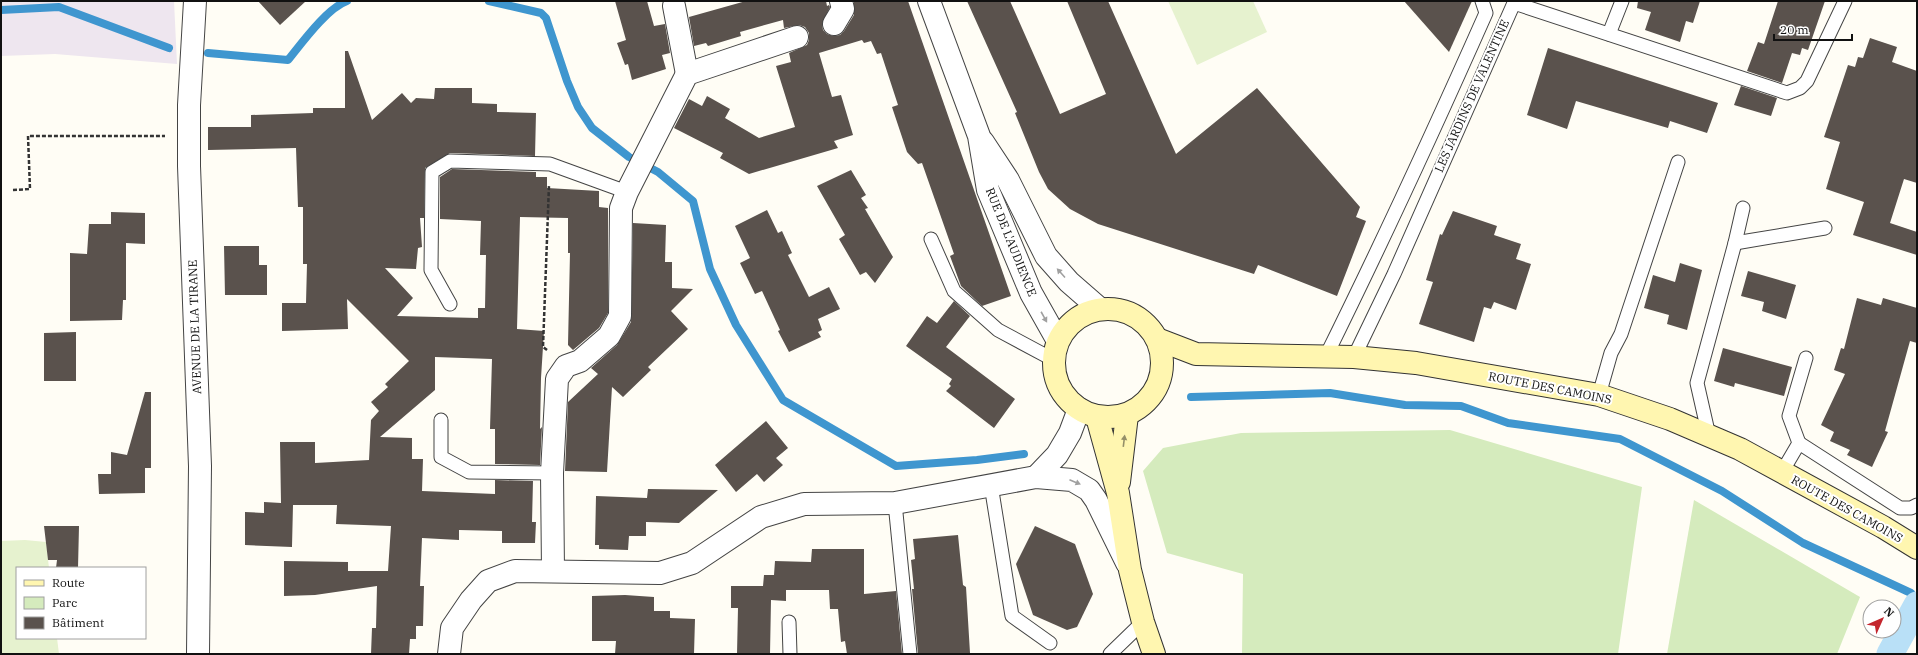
<svg xmlns="http://www.w3.org/2000/svg" width="1918" height="655" font-family="'IBM Plex Serif',serif">
	<style>
		.industrial { fill: #eee6ef }
		.green { fill: #d5ebbd }
		.pitch { fill: #e6f2cf }
		.lines { fill: none; stroke-linecap: round; stroke-linejoin: round }
		.stream { stroke: #3f96cf; stroke-width: 8 }
		.canal { stroke: #b9e0f7; stroke-width: 27 }
		.building { fill: #5a524d }
		.service-casing { stroke: #444; stroke-width: 15 }
		.minor-casing { stroke: #444; stroke-width: 24 }
		.tertiary-casing { stroke: #444; stroke-width: 24 }
		.secondary-casing { stroke: #333; stroke-width: 24 }
		.path { stroke: #333; stroke-width: 2.5; stroke-dasharray: 4 2; stroke-linecap: butt }
		.service { stroke: #fff; stroke-width: 13 }
		.minor { stroke: #fff; stroke-width: 22 }
		.tertiary { stroke: #fff; stroke-width: 22 }
		.secondary { stroke: #fff6b0; stroke-width: 22 }
		.oneway { fill: #a0a0a0 }
		.oneway2 { fill: #948f68 }
		.labels { text-anchor: middle; stroke-width: 4; stroke-linejoin: round; paint-order: stroke }
		.street-label { font-size: 12px; fill: #111; stroke: #fff }
	</style>
	<rect width="100%" height="100%" fill="#fffdf5"/>
	<polygon class="industrial" points="1,1 174,1 177,64 55,54 1,56"/>
	<g class="green">
		<polygon points="1450,430 1642,487 1618,654 1242,654 1243,574 1167,553 1143,471 1163,448 1241,433"/>
		<polygon points="1694,500 1860,597 1837,654 1667,654"/>
	</g>
	<g class="pitch">
		<polygon points="1168,1 1253,1 1267,32 1197,65"/>
		<polygon points="25,540 46,542 49,568 17,568 17,638 57,638 59,654 1,654 1,541"/>
	</g>
	<g class="lines">
		<g class="stream">
			<polyline points="489,1 541,13 546,18 567,81 578,107 592,128 629,157 658,172 693,201 710,269 736,325 783,400 896,466 977,460 1024,454"/>
			<polyline points="1,10 59,7 169,48"/>
			<path d="M208 53 288 60C301 44 327 8 347 1"/>
			<polyline points="1191,397 1330,393 1405,405 1461,406 1508,423 1620,439 1722,491 1803,543 1911,593"/>
		</g>
		<polyline class="canal" points="1890,654 1917,605"/>
	</g>
	<g class="building">
		<polygon points="258,1 306,1 280,25"/>
		<polygon points="615,1 647,1 654,26 665,24 670,53 662,55 666,69 632,80 628,64 625,65 617,43 626,40"/>
		<polygon points="746,1 826,1 827,6 829,5 830,7 822,24 823,30 827,34 834,36 840,35 844,31 854,15 854,1 908,1 1011,296 982,306 961,286 950,256 954,254 922,163 918,164 907,152 892,107 898,105 881,53 877,54 871,41 864,43 862,40 819,53 832,97 841,95 853,135 834,141 838,148 749,174 720,158 723,153 674,128 689,99 702,106 707,96 730,109 725,118 759,138 795,127 776,66 791,62 789,53 807,45 809,40 809,33 805,27 799,25 784,28 783,20 740,32 741,36 708,46 706,43 694,46 689,17"/>
		<polygon points="967,1 1010,1 1060,114 1106,94 1067,1 1108,1 1176,154 1257,88 1360,207 1356,217 1366,221 1337,296 1258,265 1254,274 1098,224 1070,209 1048,189 1039,172 1015,113 1017,112"/>
		<polygon points="1404,1 1472,1 1449,52"/>
		<polygon points="1638,1 1700,1 1693,23 1686,21 1680,42 1645,30 1651,12 1637,8"/>
		<polygon points="1778,1 1825,1 1808,50 1802,48 1800,55 1792,53 1782,83 1747,71 1758,42 1764,44"/>
		<polygon points="1870,38 1897,47 1892,62 1917,71 1917,183 1904,179 1890,223 1917,232 1917,255 1853,235 1864,202 1826,189 1840,142 1824,137 1848,65 1855,67 1858,57 1863,58"/>
		<polygon points="1548,48 1718,103 1707,133 1670,121 1668,128 1576,101 1567,129 1527,115"/>
		<polygon points="345,51 348,51 372,120 402,93 411,103 416,98 434,99 435,88 472,88 472,103 497,104 497,112 536,113 535,156 450,153 425,168 424,218 420,218 422,247 418,248 416,269 385,268 413,298 397,316 478,318 478,308 485,308 486,255 480,255 481,221 440,219 440,177 452,169 536,172 536,177 547,177 547,188 599,191 599,207 608,208 608,313 599,328 573,350 568,345 570,253 568,253 568,218 520,217 517,329 544,331 541,378 540,429 542,427 540,465 495,464 495,429 490,429 492,359 435,357 435,390 380,437 412,438 412,459 423,459 422,491 495,494 495,480 533,481 532,522 536,522 535,543 502,543 502,531 459,530 459,540 422,538 420,586 424,586 423,626 416,626 416,639 410,639 409,654 371,654 372,628 376,628 377,586 315,595 284,596 284,561 348,562 348,571 388,571 391,526 336,524 337,505 293,505 292,547 245,545 245,512 264,513 264,502 281,503 280,442 315,442 315,463 369,460 371,420 379,411 371,402 388,387 385,384 409,361 347,299 348,329 282,331 282,303 306,303 307,264 303,264 303,207 298,207 296,148 208,150 208,127 251,127 251,115 313,113 313,108 345,108"/>
		<polygon points="1741,86 1777,98 1771,116 1734,105"/>
		<polygon points="851,170 866,195 861,198 868,208 865,209 893,257 875,283 866,272 860,275 839,239 845,235 817,186"/>
		<polygon points="767,210 778,233 782,231 792,253 788,255 809,297 829,287 840,309 818,319 822,330 818,332 821,337 789,352 778,331 780,330 762,291 755,294 740,263 750,258 735,226"/>
		<polygon points="1453,211 1497,226 1494,235 1521,244 1516,259 1531,264 1516,310 1494,302 1491,309 1484,307 1474,342 1419,324 1433,282 1426,280 1440,234 1442,235"/>
		<polygon points="111,212 145,213 145,244 126,243 126,300 123,300 122,320 70,321 70,253 87,254 89,224 111,224"/>
		<polygon points="633,223 666,225 665,262 672,262 672,288 693,289 671,311 688,329 648,367 651,370 623,397 612,387 607,472 565,471 568,402 598,374 591,368 617,345 631,322"/>
		<polygon points="224,246 259,246 259,265 267,265 267,295 225,295"/>
		<polygon points="1680,263 1702,270 1687,330 1667,324 1669,315 1644,308 1653,275 1675,282"/>
		<polygon points="1748,271 1796,285 1786,319 1762,311 1764,302 1741,296"/>
		<polygon points="1857,298 1881,305 1883,298 1917,308 1917,343 1910,341 1885,431 1888,432 1872,467 1847,455 1850,450 1830,441 1834,432 1821,425 1845,374 1834,370 1841,348 1844,349"/>
		<polygon points="954,301 970,316 946,347 1015,399 994,428 946,391 951,386 949,384 952,379 906,346 927,316 937,323"/>
		<polygon points="76,332 76,381 44,381 44,333"/>
		<polygon points="1723,348 1792,367 1784,396 1735,383 1734,387 1714,381"/>
		<polygon points="145,392 151,392 151,468 145,468 145,493 99,494 98,474 111,474 111,452 127,455"/>
		<polygon points="766,421 788,448 776,458 783,465 764,482 757,474 736,492 715,465"/>
		<polygon points="648,489 718,490 679,523 646,522 646,536 629,536 628,550 599,549 599,545 595,545 596,496 647,498"/>
		<polygon points="44,526 79,526 78,568 56,568 57,560 48,560"/>
		<polygon points="1035,526 1075,544 1093,594 1077,627 1067,630 1033,615 1016,564"/>
		<polygon points="958,535 963,585 966,587 970,653 918,654 912,589 914,589 911,560 915,559 913,539"/>
		<polygon points="812,549 864,549 864,594 896,591 902,654 847,654 845,641 841,642 838,609 830,609 829,590 786,590 786,601 771,600 770,654 737,654 738,608 731,608 731,586 763,586 764,575 774,575 775,561 811,562"/>
		<polygon points="625,595 654,597 654,611 670,611 670,618 695,619 694,654 615,654 616,641 592,641 592,596"/>
	</g>
	<g class="lines">
		<defs>
			<g id="service">
				<polyline points="1609,34 1622,1"/>
				<polyline points="931,239 954,291 998,330 1054,360"/>
				<polyline points="1735,243 1825,228"/>
				<polyline points="450,304 431,270 432,172 450,161 550,164 627,192"/>
				<path d="M1326 356C1382 243 1435 128 1486 13L1482 1"/>
				<polyline points="1354,357 1394,274 1514,3 1787,93 1800,88 1807,81 1845,1"/>
				<polyline points="1599,395 1611,353 1621,334 1678,162"/>
				<polyline points="441,420 441,457 469,472 552,473"/>
				<polyline points="1709,436 1697,383 1735,243 1743,208"/>
				<polyline points="1799,443 1900,508 1911,508 1917,505"/>
				<polyline points="1782,472 1799,443 1789,416 1806,358"/>
				<polyline points="991,485 1012,616 1050,643"/>
				<polyline points="895,503 910,654"/>
				<polyline points="789,622 790,654"/>
				<polyline points="1110,654 1143,622"/>
			</g>
			<g id="minor">
				<polyline points="195,1 189,105 189,166 200,466 198,654"/>
				<polyline points="674,6 687,74"/>
				<polyline points="834,24 843,9 841,1"/>
				<polyline points="1036,477 1057,455 1070,433 1079,409"/>
				<polyline points="553,571 552,473 557,379 566,366 580,361 609,336 620,316 621,208 627,192 687,74 797,37"/>
				<polyline points="449,654 452,628 471,600 488,581 515,571 660,573 692,563 761,517 804,504 895,503 1036,477 1072,480 1089,490 1096,500 1127,563"/>
			</g>
			<g id="tertiary">
				<polyline points="929,1 979,136 988,190 1031,293 1058,341"/>
				<polyline points="983,142 1008,180 1046,256 1069,282 1100,309"/>
			</g>
			<g id="secondary">
				<circle cx="1108" cy="363" r="54"/>
				<polyline points="1157,339 1196,354 1354,357 1416,363 1599,395 1670,419 1740,449 1883,527 1917,548"/>
				<polyline points="1097,417 1118,493 1130,570 1143,622 1154,654"/>
				<polyline points="1119,482 1127,415"/>
			</g>
		</defs>
		<use href="#service" class="service-casing"/>
		<use href="#minor" class="minor-casing"/>
		<use href="#tertiary" class="tertiary-casing"/>
		<use href="#secondary" class="secondary-casing"/>
		<g class="path">
			<polyline points="13,190 30,189 28,136 165,136"/>
			<polyline points="547,350 543,347 549,185"/>
		</g>
		<use href="#service" class="service"/>
		<use href="#minor" class="minor"/>
		<use href="#tertiary" class="tertiary"/>
		<use href="#secondary" class="secondary"/>
	</g>
	<defs><path id="oneway-solid" d="M-6-.8H1V-3.2L6.5 0L1 3.2V.8H-6Z"/></defs>
	<g class="oneway">
		<use href="#oneway-solid" transform="translate(1061 273) rotate(-132)"/>
		<use href="#oneway-solid" transform="translate(1044 317) rotate(61)"/>
		<use href="#oneway-solid" transform="translate(1075 482) rotate(23)"/>
	</g>
	<use class="oneway2" href="#oneway-solid" transform="translate(1124 441) rotate(-83)"/>
	<g class="labels">
		<g class="street-label">
			<text transform="translate(1472 96) rotate(-66)" y="4">LES JARDINS DE VALENTINE</text>
			<text transform="translate(1011 242) rotate(68)" y="4">RUE DE L'AUDIENCE</text>
			<text transform="translate(195 327) rotate(-92)" y="4">AVENUE DE LA TIRANE</text>
			<text transform="translate(1550 388) rotate(11)" y="4">ROUTE DES CAMOINS</text>
			<text transform="translate(1847 509) rotate(29)" y="4">ROUTE DES CAMOINS</text>
		</g>
	</g>
	<rect width="1918" height="655" fill="none" stroke="#111111" stroke-width="4"/>
	<rect x="16" y="567" width="130" height="72" fill="#ffffff" stroke="#a0a0a0"/>
	<rect x="24" y="580" width="20" height="6" fill="#fff6b0" stroke="#a0a0a0"/>
	<text x="52" y="587" font-size="12" fill="#111111">Route</text>
	<rect x="24" y="597" width="20" height="12" fill="#d5ebbd" stroke="#a0a0a0"/>
	<text x="52" y="607" font-size="12" fill="#111111">Parc</text>
	<rect x="24" y="617" width="20" height="12" fill="#5a524d" stroke="#a0a0a0"/>
	<text x="52" y="627" font-size="12" fill="#111111">Bâtiment</text>
	<g transform="translate(1882 619) rotate(45)"><circle r="19" fill="#ffffff" stroke="#a0a0a0"/>
	<path d="M0-3L7 15L0 10L-7 15Z" fill="#c4262e"/>
	<text y="-6" font-size="11" font-weight="bold" text-anchor="middle" fill="#111111">N</text>
	</g>
	<path d="M1774 34v6h78v-6" fill="none" stroke="#111111" stroke-width="2"/>
	<text x="1780" y="34" font-size="12" fill="#111111" stroke="#ffffff" stroke-width="3" paint-order="stroke">20 m</text>
</svg>
